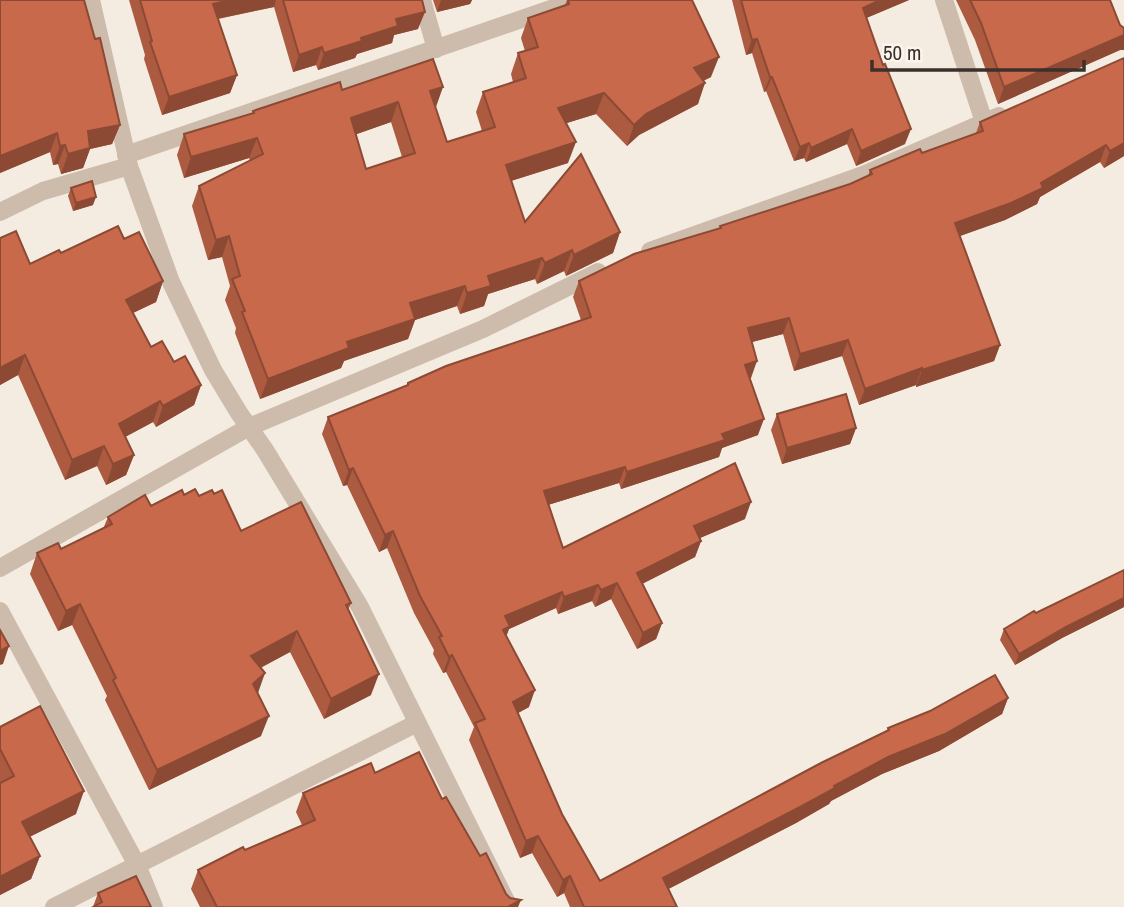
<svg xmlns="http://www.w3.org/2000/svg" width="1124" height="907" font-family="'Archivo Narrow',sans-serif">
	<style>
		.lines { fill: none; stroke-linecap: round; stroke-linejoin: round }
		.street { stroke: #cdbbac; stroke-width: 18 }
		.wall { fill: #ac5a40; fill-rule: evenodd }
		.shaded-wall { fill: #8c4a34 }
		.building { fill: #c8694b; stroke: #8c4a34; stroke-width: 2; fill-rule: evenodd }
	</style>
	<rect width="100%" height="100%" fill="#f4ebe1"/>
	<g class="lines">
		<g class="street">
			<polyline points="91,0 129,166 171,282 213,370 239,413 265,450 360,607 509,907"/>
			<polyline points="422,0 436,49"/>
			<polyline points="944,0 984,122"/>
			<polyline points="126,155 577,0"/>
			<polyline points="0,212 43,191 129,166"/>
			<polyline points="650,251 863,175 999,116"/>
			<polyline points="0,568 249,427 483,329 598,272"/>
			<polyline points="0,611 137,865 154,907"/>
			<polyline points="54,907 417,723"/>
		</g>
	</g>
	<g class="wall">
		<polygon points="0,0 95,39 120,125 112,144 90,149 83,168 61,174 58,164 53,165 50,152 0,173"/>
		<polygon points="129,0 422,0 418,29 394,35 392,43 357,54 355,58 318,70 316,65 293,72 274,7 218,19 237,75 230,93 162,115 144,59 145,55"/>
		<polygon points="433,0 472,0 470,4 437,12"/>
		<path d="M567 0H692L711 77 703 81 698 104 639 135 627 146 596 114 566 123 568 163 511 181 525 222 620 232 613 253 566 276 564 271 537 284 535 279 488 294 484 306 460 314 457 306 415 320 408 339 344 361 341 368 260 399 235 333 236 328 225 300 230 286 222 257 208 260 192 206 199 186 250 161 249 158 184 178 177 155 184 134 252 114 253 111 342 90 435 107 447 142 482 131 476 112 483 92 513 82 511 74 518 53 525 51 521 38 528 18 565 5ZM391 122 402 157 366 169 356 134Z"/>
		<polygon points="732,0 909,0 866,18 905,144 856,166 847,144 806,162 804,158 794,161 766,91 764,92 752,53 746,55"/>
		<polygon points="956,0 1110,0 1120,25 1124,28 1124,50 1120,50 998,104 975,40"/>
		<polygon points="1124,58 1124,156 1104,168 1100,162 1040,197 1037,204 1005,220 959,236 1000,345 994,361 916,387 916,385 859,405 842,356 794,371 783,334 751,342 750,378 758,435 722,448 719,457 621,489 619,483 548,505 563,548 745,519 700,538 701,541 695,557 642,584 662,623 656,639 637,649 611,599 595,607 592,601 558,614 556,608 509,629 506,636 529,707 518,713 562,814 600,881 887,731 888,728 1008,698 1002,714 939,751 882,774 831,801 829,804 796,823 668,889 677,907 570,907 564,893 557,897 532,853 520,858 469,740 474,727 446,672 443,673 433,654 434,650 414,613 387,548 379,552 347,485 343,486 322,434 328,417 407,386 408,383 581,320 573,297 579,281 720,229 720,226 850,184 868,176 870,170 922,153 976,133 980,122"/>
		<polygon points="71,188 93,205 73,211 68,196"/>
		<polygon points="0,238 30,264 61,253 124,239 163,281 156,302 133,313 151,347 174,362 201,385 194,405 156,427 153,422 125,437 134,455 126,475 106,485 97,466 65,480 18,375 0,385"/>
		<polygon points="777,414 856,428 850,444 782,464 771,430"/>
		<polygon points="214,494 241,531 351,603 348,610 371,695 324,719 290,652 261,667 258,693 261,736 149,790 105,700 107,696 72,625 58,631 30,574 37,553 61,549 103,529 108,517 151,506 184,495 199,496"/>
		<polygon points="1124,570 1124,607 1062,638 1015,665 1000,640 1004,629"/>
		<polygon points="0,727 76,814 29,837 40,856 31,879 0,895"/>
		<polygon points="375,773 442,799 506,894 518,907 200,907 191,889 198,870 302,825 296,812 303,793"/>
		<polygon points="98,893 151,907 93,907"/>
	</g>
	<g class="shaded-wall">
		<polygon points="231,0 276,0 274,7 206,21 213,4"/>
		<polygon points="441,0 472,0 470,4 437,12"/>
		<polygon points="880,0 909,0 857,22 863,8"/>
		<polygon points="425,12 418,29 394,35 392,43 357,54 355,58 318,70 324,53 396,19"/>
		<polygon points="1124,35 1124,50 1120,50 998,104 1004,87"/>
		<polygon points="757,39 752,53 746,55 752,40"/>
		<polygon points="322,47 316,65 293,72 299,55"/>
		<polygon points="719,57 711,77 686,89 694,68"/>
		<polygon points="237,75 230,93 162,115 169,97"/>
		<polygon points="770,77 772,77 766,91 764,92"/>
		<polygon points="705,83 698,104 639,135 627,146 634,125 646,114"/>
		<polygon points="443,87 436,107 430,91"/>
		<polygon points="604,93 596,114 551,128 558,108"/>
		<polygon points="398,102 391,122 343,139 351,118"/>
		<polygon points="120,125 112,144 90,149 83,168 61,174 68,154 88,131"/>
		<polygon points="852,129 847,144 806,162 811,148"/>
		<polygon points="911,129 905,144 856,166 861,151"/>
		<polygon points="57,133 50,152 0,173 0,156"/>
		<polygon points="257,138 249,158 184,178 191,157"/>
		<polygon points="576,142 568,163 498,185 506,165"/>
		<polygon points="809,143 804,158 794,161 800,147"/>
		<polygon points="1124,143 1124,156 1104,168 1110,151"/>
		<polygon points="65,145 58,164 53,165 60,146"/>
		<polygon points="1106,145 1100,162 1040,197 1037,204 1005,220 949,240 955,223 1041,183"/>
		<polygon points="96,197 93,205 73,211 76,203"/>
		<polygon points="620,232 613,253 566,276 574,255"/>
		<polygon points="229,236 222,257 208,260 216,240"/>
		<polygon points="572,250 564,271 537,284 545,263"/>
		<polygon points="542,258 535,279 488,294 484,306 460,314 467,293 488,276"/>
		<polygon points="163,281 156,302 118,320 126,300"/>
		<polygon points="465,286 457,306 415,320 408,339 344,361 341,368 260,399 268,379 347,342 410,303"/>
		<polygon points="789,318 783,334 741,345 748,328"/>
		<polygon points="848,340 842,356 794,371 800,354"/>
		<polygon points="1000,345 994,361 916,387 922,370"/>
		<polygon points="25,355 18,375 0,385 0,368"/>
		<polygon points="757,361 751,378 739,381 745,365"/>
		<polygon points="922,368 916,385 859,405 865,389"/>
		<polygon points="201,385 194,405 156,427 163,406"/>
		<polygon points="160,401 153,422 112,444 119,424"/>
		<polygon points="764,419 758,435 722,448 719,457 621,489 627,472 722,434"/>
		<polygon points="856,428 850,444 782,464 787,448"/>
		<polygon points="104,446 97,466 65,480 72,460"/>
		<polygon points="134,455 126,475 106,485 113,464"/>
		<polygon points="625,467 619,483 538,508 544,491"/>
		<polygon points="353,468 347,485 343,486 349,470"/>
		<polygon points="751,502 745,519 688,543 694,526"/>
		<polygon points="393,531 387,548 379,552 385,535"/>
		<polygon points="701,541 695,557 630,590 637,573"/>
		<polygon points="617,583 611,599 595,607 601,590"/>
		<polygon points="598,585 592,601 558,614 564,597"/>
		<polygon points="562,592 556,608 509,629 504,643 497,646 505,616"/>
		<polygon points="1124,598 1124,607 1062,638 1015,665 1019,654 1066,627"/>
		<polygon points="80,604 72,625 58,631 66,611"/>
		<polygon points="662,623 656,639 637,649 643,633"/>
		<polygon points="297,631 290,652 244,677 251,656"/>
		<polygon points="9,646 3,664 0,665 0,651"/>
		<polygon points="452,655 446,672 443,673 449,657"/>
		<polygon points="265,673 258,693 253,684"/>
		<polygon points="379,674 371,695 324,719 331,699"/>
		<polygon points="535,690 529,707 507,719 513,702"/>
		<polygon points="1008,698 1002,714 939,751 882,774 831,801 829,804 796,823 657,895 663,878 888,757"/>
		<polygon points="269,716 261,736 149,790 157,770"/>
		<polygon points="84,791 76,814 13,845 22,822"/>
		<polygon points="538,836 532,853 520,858 526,841"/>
		<polygon points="40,856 31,879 0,895 0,877"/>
		<polygon points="570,876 564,893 557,897 563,880"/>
		<polygon points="521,900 518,907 508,907"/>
	</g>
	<g class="building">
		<polygon points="0,0 84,0 95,39 100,38 120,125 88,131 90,148 68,154 65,145 60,146 57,133 0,156"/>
		<polygon points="140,0 231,0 213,4 237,75 169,97 150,42 152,41"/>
		<polygon points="283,0 422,0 425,12 396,19 398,26 361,38 362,41 324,53 322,47 299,55"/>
		<path d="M568 0H692L719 57 694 68 705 83 646 114 634 125 604 93 558 108 576 142 506 165 525 222 581 154 620 232 574 255 572 250 545 263 542 258 488 276 491 286 467 293 465 286 410 303 415 319 347 342 349 348 268 379 242 312 245 311 232 279 240 276 229 236 216 240 199 186 263 154 257 138 191 157 184 134 254 113 253 111 340 82 342 90 433 59 443 87 430 91 447 142 495 127 483 92 526 78 518 53 538 47 528 18 569 4ZM398 102 415 153 366 169 351 118Z"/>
		<polygon points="741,0 880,0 863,8 883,65 885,64 911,129 861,151 852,129 811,148 809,143 800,147 772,77 770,77 757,39 752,40"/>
		<polygon points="970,0 1110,0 1120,25 1124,28 1124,35 1004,87 981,23"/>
		<polygon points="1124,58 1124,143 1110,151 1106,145 1041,183 1043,188 1011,203 955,223 1000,345 922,370 922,368 865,389 848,340 800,354 789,318 748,328 757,361 745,365 764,419 722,434 725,440 627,472 625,467 544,491 563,548 735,463 751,502 694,526 701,541 637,573 662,623 643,633 617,583 601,590 598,585 564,597 562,592 505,616 510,626 503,630 535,690 513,702 562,814 600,881 821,763 889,730 888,728 930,711 995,675 1008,698 945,734 888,757 834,786 835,788 802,806 663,878 677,907 584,907 570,876 563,880 538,836 526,841 475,723 485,719 452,655 449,657 439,637 442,636 420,596 393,531 385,535 353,468 349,470 328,417 408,385 408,383 446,366 591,317 579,281 634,254 721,228 720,226 850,184 872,174 870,170 920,149 922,153 983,131 980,122"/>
		<polygon points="92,181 96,197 76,203 71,188"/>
		<polygon points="118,226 124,239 139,232 163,281 126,300 151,347 162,341 174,362 185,356 201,385 163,406 160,401 119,424 134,455 113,464 104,446 72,460 25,355 0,368 0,238 16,231 30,264 59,250 61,253"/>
		<polygon points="846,394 856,428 787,448 777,414"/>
		<polygon points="195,489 199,496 212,490 214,494 222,490 241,531 301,502 351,603 346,605 379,674 331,699 297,631 251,656 265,673 253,684 269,716 157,770 113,680 116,678 80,604 66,611 37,553 58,543 61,549 112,524 108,517 145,495 151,506 182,490 184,495"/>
		<polygon points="1124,570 1124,598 1066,627 1019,654 1004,629 1034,611 1036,613"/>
		<polygon points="0,630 9,646 0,651"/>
		<polygon points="40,706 84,791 22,822 40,856 0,877 0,783 14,776 0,749 0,727"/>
		<polygon points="419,752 442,799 446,797 480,856 486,853 506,894 510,898 521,900 508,907 217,907 198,870 243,847 245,850 315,820 303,793 371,763 375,773"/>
		<polygon points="136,876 151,907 93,907 102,902 98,893"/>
	</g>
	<path d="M872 60v10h212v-10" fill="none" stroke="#3b302b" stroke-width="3.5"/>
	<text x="883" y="60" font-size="21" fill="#3b302b" stroke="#fbf5ee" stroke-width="5" paint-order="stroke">50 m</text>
</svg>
